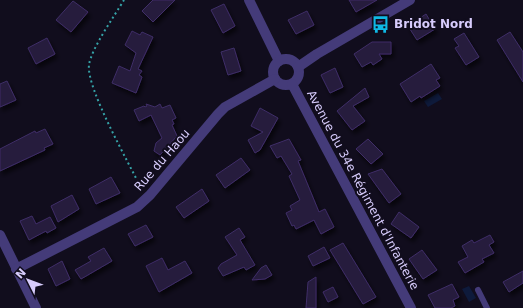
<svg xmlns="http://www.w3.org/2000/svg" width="523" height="308" font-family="'DejaVu Sans',sans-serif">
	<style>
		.water { fill: #0e1a3b }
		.building { fill: #251a3d; stroke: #3f2e67; filter: url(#shadow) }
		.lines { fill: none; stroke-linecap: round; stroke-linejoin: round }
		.path { stroke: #35a2a7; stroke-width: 2; stroke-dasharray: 2 3; stroke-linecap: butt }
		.lane { stroke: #443b79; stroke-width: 6 }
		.street { stroke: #443b79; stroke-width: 10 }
		.labels { text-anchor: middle; stroke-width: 4; stroke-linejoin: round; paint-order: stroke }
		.poi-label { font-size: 12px; font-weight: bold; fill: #d7ccfc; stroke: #110d1d; text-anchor: start }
		.street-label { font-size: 12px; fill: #d7ccfc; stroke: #110d1d }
	</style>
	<defs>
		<filter id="shadow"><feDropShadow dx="2.5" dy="4" stdDeviation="2" flood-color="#0009"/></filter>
	</defs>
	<rect width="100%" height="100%" fill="#110d1d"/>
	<g class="water">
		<polygon points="438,93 442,99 428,107 424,101"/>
		<polygon points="469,286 476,298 469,302 462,289"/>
	</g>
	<g class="building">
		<polygon points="153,0 175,0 153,22 142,11"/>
		<polygon points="349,0 377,0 356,12"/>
		<polygon points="73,1 88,12 71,32 56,20"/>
		<polygon points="224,4 235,26 223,33 211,10"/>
		<polygon points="307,11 314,25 296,34 288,20"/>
		<polygon points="426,14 435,29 417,40 408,26"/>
		<polygon points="132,31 140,35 142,32 153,37 138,69 142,71 139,75 142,77 136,93 112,83 119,66 130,71 136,53 125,45"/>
		<polygon points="510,32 523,52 523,82 497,40"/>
		<polygon points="464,33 479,57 466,65 455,48 459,46 454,39"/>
		<polygon points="47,38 55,54 36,64 28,48"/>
		<polygon points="372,42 391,42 391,54 379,54 382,59 373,65 371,62 362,67 354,54"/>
		<polygon points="234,48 241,71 228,75 221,52"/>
		<polygon points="431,64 440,78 436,80 440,86 421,98 420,96 411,102 400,84"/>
		<polygon points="335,68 343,87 330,93 321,75"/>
		<polygon points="7,81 16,100 0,107 0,84"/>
		<polygon points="365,88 369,97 353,106 365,121 352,130 337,111"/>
		<polygon points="146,104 155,107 160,104 162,108 170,105 176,118 172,120 174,124 172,125 177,136 160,155 154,151 156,143 162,138 151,115 139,121 134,110 144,106 145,107 147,106"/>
		<polygon points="260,108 278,118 260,150 255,153 248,140 263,132 251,126"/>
		<polygon points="45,129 53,144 44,148 45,150 0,171 0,149 35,131 36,133"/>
		<polygon points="289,139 301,160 298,161 319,212 325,209 334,227 321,234 314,220 296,229 294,225 292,226 286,213 292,210 290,206 300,200 289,176 292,174 281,156 277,158 270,146"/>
		<polygon points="368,139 383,154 371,164 356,149"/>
		<polygon points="241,158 250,170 225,188 216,175"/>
		<polygon points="382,169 401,194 389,203 368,174"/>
		<polygon points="111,177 120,193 96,204 89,189"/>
		<polygon points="202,189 209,201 184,218 176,207"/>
		<polygon points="72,195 79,209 58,222 51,206"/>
		<polygon points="399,212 419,227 411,238 391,224"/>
		<polygon points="32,216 36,224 50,217 56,228 47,233 46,231 29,240 20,221"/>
		<polygon points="146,225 153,237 135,246 128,234"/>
		<polygon points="239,228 245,237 240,240 255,265 246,270 244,267 223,276 218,268 221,264 237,255 225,237"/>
		<polygon points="490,235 494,242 489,245 494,253 482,259 484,262 465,273 458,262 468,257 462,246 472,240 474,243"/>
		<polygon points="343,243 376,297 363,304 330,250"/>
		<polygon points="324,247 330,258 313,266 308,256"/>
		<polygon points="104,248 112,261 81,279 75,270 91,261 88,257"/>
		<polygon points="422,250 437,270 423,279 409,259"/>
		<polygon points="162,258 168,270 185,261 192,273 159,292 146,266"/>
		<polygon points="62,261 70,279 56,286 48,269"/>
		<polygon points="266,265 272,275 265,279 252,280 261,268"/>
		<polygon points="523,271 523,283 509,292 503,282"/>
		<polygon points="316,277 316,308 306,308 308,282"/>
		<polygon points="452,284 459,297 453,300 455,306 451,308 435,308 428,295"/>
		<polygon points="333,287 338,297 328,302 323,292"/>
	</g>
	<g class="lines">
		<path class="path" d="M124 0C115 15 91 49 89 65 86 88 130 165 141 188"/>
		<polyline class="lane" points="478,290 487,308"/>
		<g class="street">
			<polyline points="249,0 279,61"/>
			<circle cx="286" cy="72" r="13"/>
			<polyline points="298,67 317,54 410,0"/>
			<polyline points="292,84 411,308"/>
			<polyline points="0,235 36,308"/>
			<polyline points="16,269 137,207 150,195 218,114 225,107 275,79"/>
		</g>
	</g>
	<defs>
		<symbol id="bus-bare" viewBox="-9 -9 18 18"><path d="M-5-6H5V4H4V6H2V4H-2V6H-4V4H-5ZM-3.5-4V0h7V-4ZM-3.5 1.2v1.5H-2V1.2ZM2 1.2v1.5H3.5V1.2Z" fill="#0fb9e5" stroke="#110d1d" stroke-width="2.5" paint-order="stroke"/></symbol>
	</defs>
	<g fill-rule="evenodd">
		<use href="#bus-bare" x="368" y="12" width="25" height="25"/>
	</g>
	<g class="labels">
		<g class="poi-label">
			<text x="394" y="28">Bridot Nord</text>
		</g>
		<g class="street-label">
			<text transform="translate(162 160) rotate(-49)" y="4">Rue du Haou</text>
			<text transform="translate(363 190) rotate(62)" y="4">Avenue du 34e Régiment d'Infanterie</text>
		</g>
	</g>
	<g transform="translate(28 280) rotate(312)" stroke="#110d1d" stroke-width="3" paint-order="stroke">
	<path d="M0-3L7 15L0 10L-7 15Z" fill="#d7ccfc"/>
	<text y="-6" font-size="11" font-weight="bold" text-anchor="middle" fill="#d7ccfc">N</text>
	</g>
</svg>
